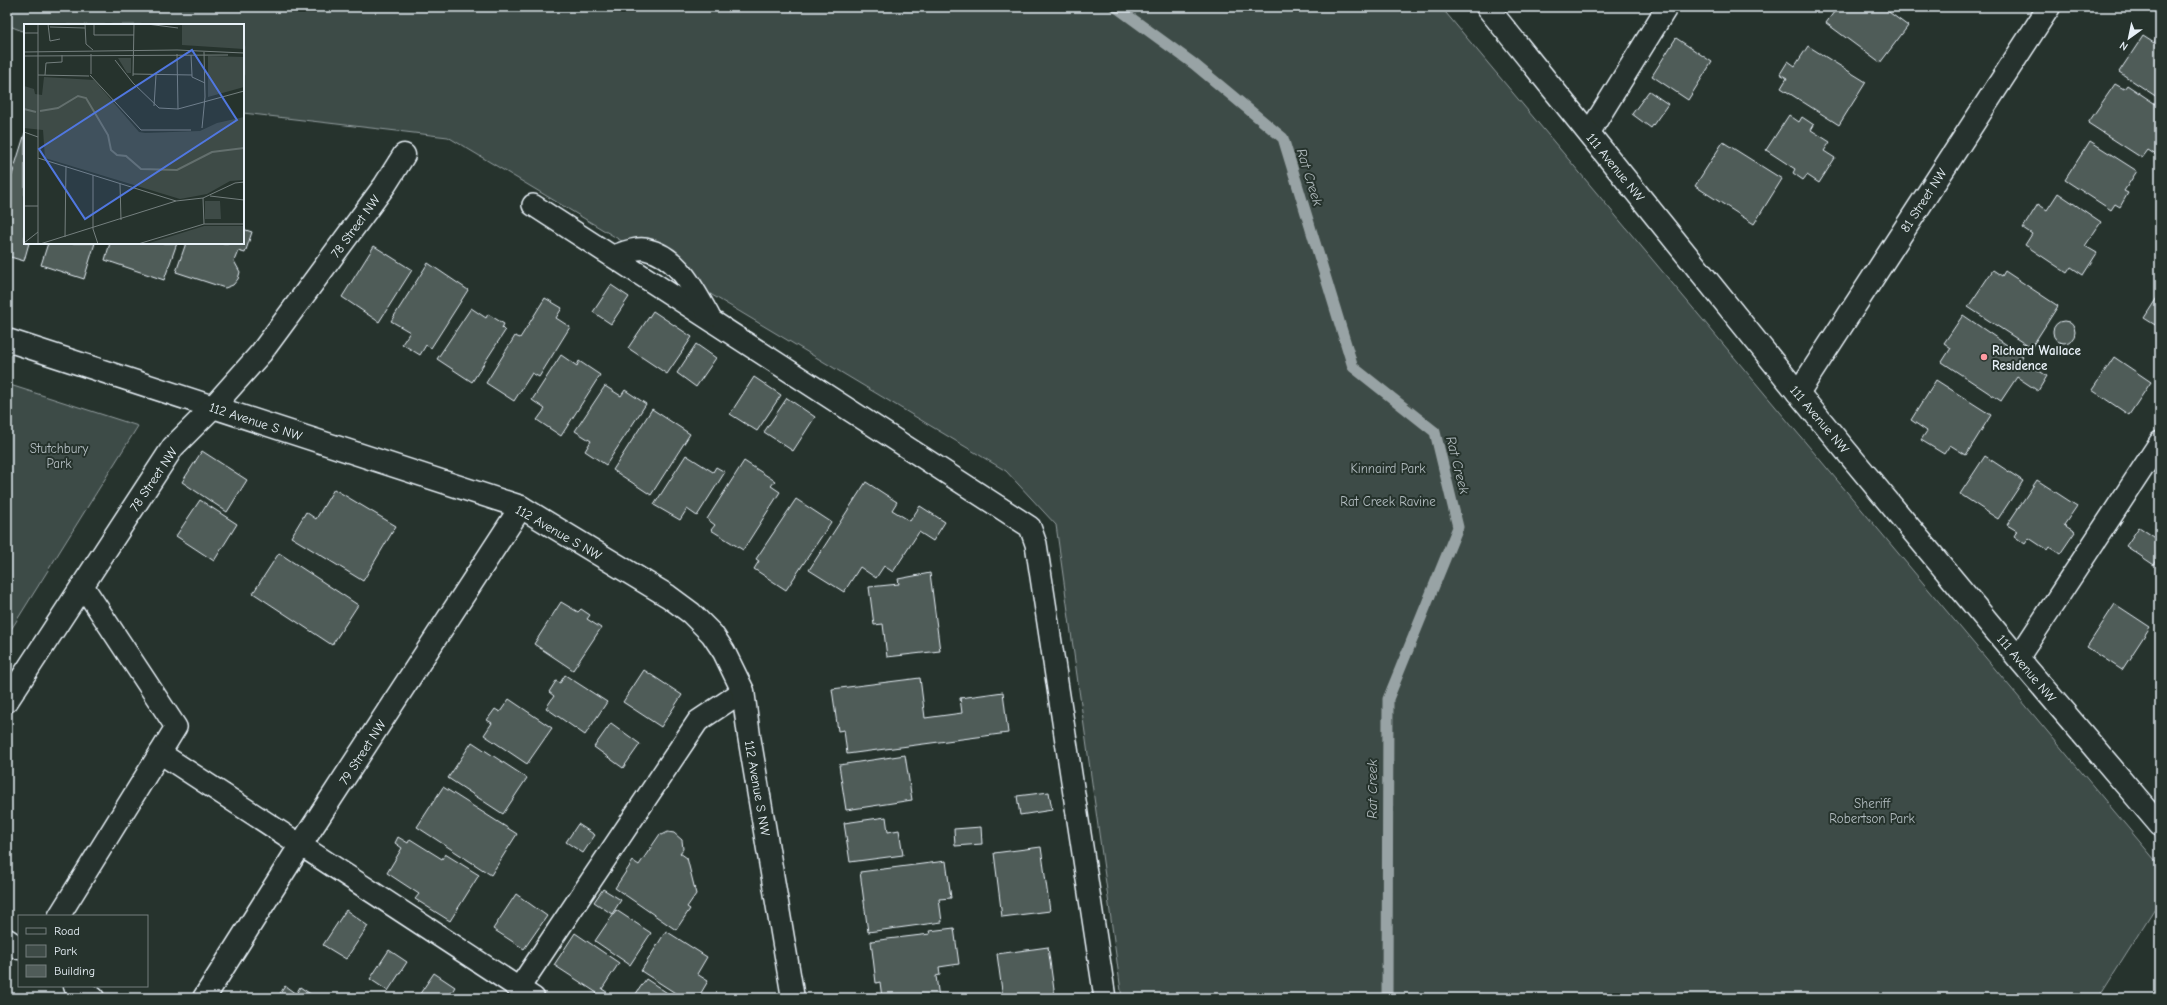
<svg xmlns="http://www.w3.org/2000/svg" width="2167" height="1005" font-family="'Comic Neue',sans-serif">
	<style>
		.green { fill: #3e4b47; stroke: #939ea0 }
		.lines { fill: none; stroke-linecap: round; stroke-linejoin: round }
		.stream { stroke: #98a3a5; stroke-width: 11 }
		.building { fill: #505c59; stroke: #e8f1f8 }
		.service-casing { stroke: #e8f1f8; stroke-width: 24 }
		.minor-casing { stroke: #e8f1f8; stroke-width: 25 }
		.secondary-casing { stroke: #e8f1f8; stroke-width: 25 }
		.service { stroke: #26332d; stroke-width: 21 }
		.minor { stroke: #26332d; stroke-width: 22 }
		.secondary { stroke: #26332d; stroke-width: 22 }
		.poi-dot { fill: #ff9aa2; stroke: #26332d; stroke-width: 1.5 }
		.labels { text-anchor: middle; stroke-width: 4; stroke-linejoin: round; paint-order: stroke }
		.street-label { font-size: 13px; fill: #e8f1f8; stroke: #26332d }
		.poi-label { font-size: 13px; font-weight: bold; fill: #e8f1f8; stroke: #26332d; text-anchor: start }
		.park-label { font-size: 13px; fill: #b5bfc3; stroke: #26332d }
		.water-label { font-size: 14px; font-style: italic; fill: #b3bdc0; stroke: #26332d }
		.inset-river { fill: none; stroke: #636f6d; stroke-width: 2 }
		.inset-road { fill: none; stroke: #747f7e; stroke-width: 1 }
		.view { fill: #5077e0; fill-opacity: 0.15; stroke: #5077e0; stroke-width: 2 }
		.inset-edge { fill: none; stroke: #e8f1f8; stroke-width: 2 }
	</style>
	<rect width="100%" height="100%" fill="#26332d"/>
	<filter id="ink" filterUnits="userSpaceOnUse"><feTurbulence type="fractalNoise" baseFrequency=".025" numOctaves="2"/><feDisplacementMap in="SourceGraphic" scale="8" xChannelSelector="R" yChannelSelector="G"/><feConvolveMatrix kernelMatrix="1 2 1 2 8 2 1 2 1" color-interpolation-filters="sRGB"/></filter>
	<g filter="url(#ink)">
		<g class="green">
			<polygon points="7,7 1441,7 2160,866 2160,900 2098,998 1122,998 1056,525 1006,471 448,137 243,113 243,25 25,25 25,32 7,25"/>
			<polygon points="7,384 138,426 7,636"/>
		</g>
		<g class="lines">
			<polyline class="stream" points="1116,7 1194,64 1283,138 1353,367 1435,432 1458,527 1388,699 1387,998"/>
		</g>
		<g class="building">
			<polygon points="1827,7 1882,7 1908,26 1880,63 1826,23 1834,12"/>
			<polygon points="2143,36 2154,43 2156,39 2160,42 2160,99 2119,72"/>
			<polygon points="1676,38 1712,62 1688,100 1652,76"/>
			<polygon points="1808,46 1866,82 1839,125 1781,88 1787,78 1780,74 1788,61 1795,66"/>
			<polygon points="2115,84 2124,89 2127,85 2160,107 2159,157 2148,150 2142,158 2088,123"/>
			<polygon points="1649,91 1668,104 1651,128 1632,114"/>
			<polygon points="1789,115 1799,122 1802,117 1814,125 1811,130 1830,142 1824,151 1835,158 1819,183 1807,175 1803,180 1793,173 1795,169 1766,150"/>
			<polygon points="25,133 25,243 29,243 24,261 7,256 7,191"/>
			<polygon points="2090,141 2137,171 2124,191 2128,193 2120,207 2115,204 2111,210 2065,180"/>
			<polygon points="1723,142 1782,179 1754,224 1695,186"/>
			<polygon points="2058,193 2101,222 2085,246 2097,253 2083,275 2071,267 2067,273 2025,245 2032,234 2023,228 2038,204 2047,210"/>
			<polygon points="243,229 252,232 245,253 238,251 234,261 240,272 238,279 233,285 225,288 176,272 186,243 243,243"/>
			<polygon points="48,243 95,243 84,279 41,265"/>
			<polygon points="110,243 177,243 164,280 105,260"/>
			<polygon points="374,246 412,270 379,322 342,297"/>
			<polygon points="428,263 468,290 431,348 426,345 420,355 402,344 410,332 391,321"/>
			<polygon points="1993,270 2002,276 2005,271 2058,306 2031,348 1968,307"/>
			<polygon points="611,285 629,297 611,324 593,312"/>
			<polygon points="2160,293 2160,328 2144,318"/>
			<polygon points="545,298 562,308 556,318 570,327 539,377 532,373 514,401 486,383 515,336 520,338"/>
			<polygon points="471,308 486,318 488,314 504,324 502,328 505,331 472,382 437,359"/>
			<polygon points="653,311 692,337 667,374 628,348"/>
			<polygon points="1963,315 2023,356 2021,359 2047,376 2038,391 2017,377 2001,401 1942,362 1951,348 1944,343"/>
			<circle cx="2064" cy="332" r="11"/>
			<polygon points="696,344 716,358 696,387 677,373"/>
			<polygon points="561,355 577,366 579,361 600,375 561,436 537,420 545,409 532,400"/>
			<polygon points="2114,357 2151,382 2129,415 2092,390"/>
			<polygon points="754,377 781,395 757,431 730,414"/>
			<polygon points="1936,380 1991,415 1966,455 1950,445 1944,454 1921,440 1927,431 1911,420"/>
			<polygon points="605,386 621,396 625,390 646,404 606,465 585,451 591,441 575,431"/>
			<polygon points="787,398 815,417 793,451 764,432"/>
			<polygon points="652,409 690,434 651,495 613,470"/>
			<polygon points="202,451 247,480 227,512 182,482"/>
			<polygon points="686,455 713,472 716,467 725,472 697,516 687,509 680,520 654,505"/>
			<polygon points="1985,456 2023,481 1998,519 1960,494"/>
			<polygon points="744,461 775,481 771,486 780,492 743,550 711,530 715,525 707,519"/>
			<polygon points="2037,480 2077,506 2064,525 2075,532 2060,554 2049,547 2047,550 2029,538 2025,544 2014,536 2017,531 2007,525"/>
			<polygon points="866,482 897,502 892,510 910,521 920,506 945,522 933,541 919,532 893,572 884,566 876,578 860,567 844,592 809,570"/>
			<polygon points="334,489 396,526 363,581 291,537 306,512 316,519"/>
			<polygon points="796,499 831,522 786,590 754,569 759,561 756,559"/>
			<polygon points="200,500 237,524 214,561 176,536"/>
			<polygon points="2139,527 2160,541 2160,556 2154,565 2126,546"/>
			<polygon points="279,553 358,605 332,645 253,593"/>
			<polygon points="930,573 940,651 887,657 883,624 874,625 869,587 899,584 898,579"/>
			<polygon points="561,602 578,612 581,609 590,615 587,619 601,628 573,670 534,644"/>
			<polygon points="2115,604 2150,627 2122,670 2087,647"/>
			<polygon points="644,670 682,695 661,727 623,702"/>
			<polygon points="565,675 607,702 585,735 546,708 554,696 549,692 556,681 560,683"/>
			<polygon points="920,678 925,718 962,713 960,698 1003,692 1008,733 847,754 844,730 838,731 832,689"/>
			<polygon points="509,699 552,728 527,764 484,735 492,723 487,720 495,709 500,712"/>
			<polygon points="611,723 640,744 623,768 594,747"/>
			<polygon points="472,742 527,778 503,814 448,778"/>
			<polygon points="905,755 912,800 846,810 839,765"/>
			<polygon points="443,787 517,834 491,875 417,827"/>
			<polygon points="1049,792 1052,810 1020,815 1017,796"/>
			<polygon points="886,817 888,832 899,830 903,855 850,862 844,823"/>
			<polygon points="578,824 595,835 583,853 566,842"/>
			<polygon points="981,827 982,844 955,846 954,829"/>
			<polygon points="668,832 674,833 682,840 683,849 680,853 687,858 696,894 687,907 690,909 676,930 615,888 633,861 639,865 660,834 662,835"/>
			<polygon points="398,837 408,843 410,839 442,859 445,854 479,875 450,921 415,899 419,894 387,873 402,848 395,843"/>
			<polygon points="1041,847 1050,911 1002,917 994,853"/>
			<polygon points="946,861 951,898 939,899 942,922 868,932 860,872"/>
			<polygon points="603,889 621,900 612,914 594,902"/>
			<polygon points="516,894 547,916 524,949 493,929"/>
			<polygon points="346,910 368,926 346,959 323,945"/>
			<polygon points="616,910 651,933 630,965 595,941"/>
			<polygon points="954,928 959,964 939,967 940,975 936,976 939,998 882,998 880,982 876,983 871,941 930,934 929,931"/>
			<polygon points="666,931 707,957 697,974 708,981 698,998 683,998 641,971"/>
			<polygon points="575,933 619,963 602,989 616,998 593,998 597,993 554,965"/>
			<polygon points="1048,947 1055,997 1003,998 997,954"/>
			<polygon points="389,950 407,962 388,991 370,979"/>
			<polygon points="434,973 455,987 448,998 417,998"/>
			<polygon points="646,979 675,998 633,998"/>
			<polygon points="285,986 296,994 300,987 312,995 310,998 277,998"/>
		</g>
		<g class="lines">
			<defs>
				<g id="service">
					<polyline points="1589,133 1667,7"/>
					<polyline points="533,205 1030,527 1036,544 1105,998"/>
					<path d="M612 256C621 254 636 247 645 249 679 256 694 290 709 316"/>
					<polyline points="83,586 176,727 160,753"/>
					<polyline points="2018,658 2160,442"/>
					<polyline points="59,916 160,753 534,998"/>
					<polyline points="519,988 698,721 743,691"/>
				</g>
				<g id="minor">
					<polyline points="1487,7 1798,393 2018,658 2160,825"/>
					<polyline points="7,340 521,507 668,596 691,613 712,634 724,652 743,691 749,736 793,998"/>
					<polyline points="1798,393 2049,7"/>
					<polyline points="7,701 173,447 213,407 261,353 385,185 404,155"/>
					<polyline points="204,998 300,846 521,507"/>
				</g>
				<g id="secondary">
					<polyline points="7,940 19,948"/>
					<polyline points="75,986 93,998"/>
				</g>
			</defs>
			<use href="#service" class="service-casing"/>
			<use href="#minor" class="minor-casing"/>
			<use href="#secondary" class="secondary-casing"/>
			<use href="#service" class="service"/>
			<use href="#minor" class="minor"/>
			<use href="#secondary" class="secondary"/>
		</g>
	</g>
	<circle class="poi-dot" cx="1984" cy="357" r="4"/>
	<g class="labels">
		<g class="street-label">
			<text transform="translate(1616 167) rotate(51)" y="5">111 Avenue NW</text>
			<text transform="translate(1923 200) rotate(-57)" y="5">81 Street NW</text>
			<text transform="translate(355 226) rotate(-54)" y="5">78 Street NW</text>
			<text transform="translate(1820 419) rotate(50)" y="5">111 Avenue NW</text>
			<text transform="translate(256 421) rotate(18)" y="5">112 Avenue S NW</text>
			<text transform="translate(153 479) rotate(-56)" y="5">78 Street NW</text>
			<text transform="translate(559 532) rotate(30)" y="5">112 Avenue S NW</text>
			<text transform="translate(2027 668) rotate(50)" y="5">111 Avenue NW</text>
			<text transform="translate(362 752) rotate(-57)" y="5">79 Street NW</text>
			<text transform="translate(758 788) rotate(80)" y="5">112 Avenue S NW</text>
		</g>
		<g class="poi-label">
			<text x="1992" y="355">Richard Wallace<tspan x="1992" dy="15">Residence</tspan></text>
		</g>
		<g class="park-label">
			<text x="59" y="453">Stutchbury<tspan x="59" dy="15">Park</tspan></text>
			<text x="1388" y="473">Kinnaird Park</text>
			<text x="1388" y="506">Rat Creek Ravine</text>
			<text x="1872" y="808">Sheriff<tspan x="1872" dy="15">Robertson Park</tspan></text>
		</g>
		<g class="water-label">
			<text transform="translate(1310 177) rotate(73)" y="5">Rat Creek</text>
			<text transform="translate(1458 465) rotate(76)" y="5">Rat Creek</text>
			<text transform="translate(1372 789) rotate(-90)" y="5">Rat Creek</text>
		</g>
	</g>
	<g transform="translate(24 24)">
		<rect width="220" height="220" fill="#26332d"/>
		<path d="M158 0H220V25L158 21ZM184 32 220 33V63L184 73ZM94 34H107V49H103ZM20 53 70 56 115 108 121 109 176 107 193 99 220 93V156L206 157 183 170 156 175 21 134 19 106 0 104V62L10 65 11 70 18 71ZM181 177H196L197 195H181ZM180 202H220V220H122Z" fill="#3e4b47"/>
		<path class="inset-river" d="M0 85 12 88M16 87 34 84 54 72 62 74 84 111 87 126 93 131 102 132 117 145 153 146 188 128 220 124"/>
		<path class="inset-road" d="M14 0V220M24 0 26 17 36 15M61 0 62 20 69 26M70 0V11H110M123 0 154 4M26 3 61 4M0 9H14M0 28 153 26 220 29M153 30 154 85M0 32 204 31M91 36 109 59 135 84 154 85 220 67M67 50V30M109 50 168 51 167 31M14 51 65 52M21 51 22 39 38 38V31M168 51V53L181 59M109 52 110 0M68 53 66 51 117 106H167M130 82 132 51M178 104 181 73 180 28M0 108 14 113M14 134 152 177 179 174 211 159 220 158M69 151V205L74 220M96 160 97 196M186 172 220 176M179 174 180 200M0 182H14M41 213 42 142M0 219 14 208M16 220 152 177M114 220 180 200H220"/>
		<path class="view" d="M168 26 213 96 61 195 15 125Z"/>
		<rect width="220" height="220" class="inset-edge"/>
	</g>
	<rect width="2167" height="1005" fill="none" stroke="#26332d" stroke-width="24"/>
	<rect x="12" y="12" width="2143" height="981" fill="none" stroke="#e8f1f8" stroke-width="1.5" filter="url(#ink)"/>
	<rect x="18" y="915" width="130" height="72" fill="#26332d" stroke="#747f7e"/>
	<rect x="26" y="928" width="20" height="6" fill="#26332d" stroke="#747f7e"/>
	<text x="54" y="935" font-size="12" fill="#e8f1f8">Road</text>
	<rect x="26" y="945" width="20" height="12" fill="#3e4b47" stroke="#747f7e"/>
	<text x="54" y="955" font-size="12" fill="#e8f1f8">Park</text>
	<rect x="26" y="965" width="20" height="12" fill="#505c59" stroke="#747f7e"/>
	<text x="54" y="975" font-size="12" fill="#e8f1f8">Building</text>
	<g transform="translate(2129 38) rotate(213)" stroke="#26332d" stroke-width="3" paint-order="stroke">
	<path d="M0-3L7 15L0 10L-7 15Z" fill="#e8f1f8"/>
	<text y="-6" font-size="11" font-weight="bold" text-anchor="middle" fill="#e8f1f8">N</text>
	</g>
</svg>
